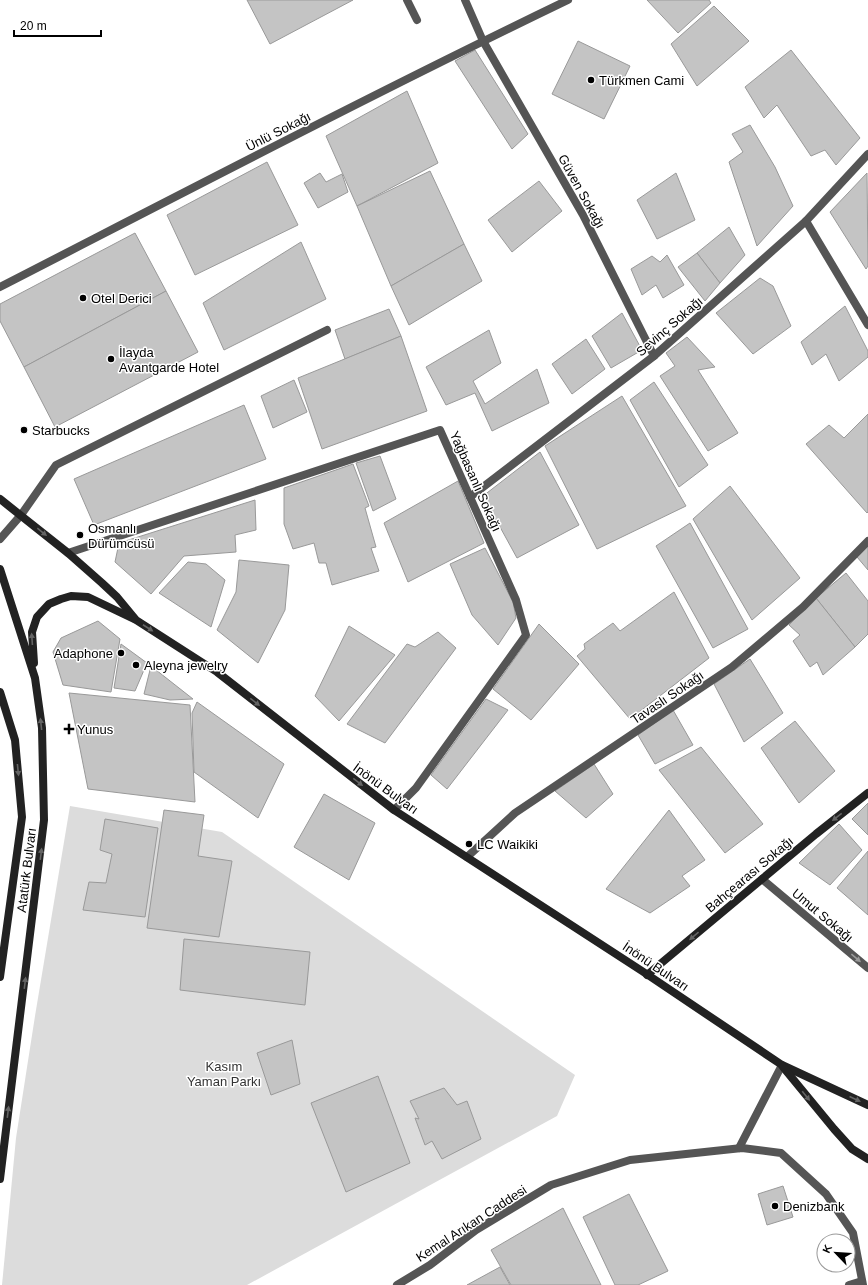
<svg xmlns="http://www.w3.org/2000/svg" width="868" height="1285" font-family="Arial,sans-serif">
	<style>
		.green { fill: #dcdcdc }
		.building { fill: #c4c4c4; stroke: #999 }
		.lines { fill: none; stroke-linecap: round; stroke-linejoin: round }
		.lane { stroke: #555; stroke-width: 8 }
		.street { stroke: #555; stroke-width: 8 }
		.secondary { stroke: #222; stroke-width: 8 }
		.oneway { fill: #646464 }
		.oneway2 { fill: #999 }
		.poi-dot { fill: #000; stroke: #fff; stroke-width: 1.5 }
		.labels { text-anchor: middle; stroke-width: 3; stroke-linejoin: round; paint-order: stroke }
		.poi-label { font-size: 13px; fill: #000; stroke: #fff; text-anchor: start }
		.street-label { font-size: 13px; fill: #000; stroke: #fff }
		.park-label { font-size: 13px; fill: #333; stroke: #fff }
	</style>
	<rect width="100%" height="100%" fill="#fff"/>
	<polygon class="green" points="70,806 222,832 575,1075 557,1116 247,1285 2,1285 16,1138 35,1016"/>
	<g class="building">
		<polygon points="247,0 353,0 270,44"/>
		<polygon points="647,0 709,0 711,3 678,33"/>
		<polygon points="714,6 749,41 697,86 671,44"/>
		<polygon points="578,41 630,66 604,119 552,94"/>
		<polygon points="475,50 528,134 512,149 455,61"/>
		<polygon points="791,50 860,138 836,165 825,150 811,156 777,105 764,118 745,87"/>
		<polygon points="407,91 438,163 357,206 326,136"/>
		<polygon points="750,125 775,167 793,206 757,246 729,162 743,152 732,134"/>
		<polygon points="267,162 298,225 195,275 167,215"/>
		<polygon points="430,171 464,244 391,286 357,206"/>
		<polygon points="320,173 326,182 342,174 348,192 318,208 304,183"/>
		<polygon points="676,173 695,220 657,239 637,200"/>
		<polygon points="867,173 868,266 866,269 830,212"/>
		<polygon points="539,181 562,211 512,252 488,220"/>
		<polygon points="729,227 745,255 720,283 697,253"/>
		<polygon points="135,233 166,291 24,367 0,321 0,304"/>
		<polygon points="301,242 326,299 224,350 203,303"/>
		<polygon points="464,244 482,281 409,325 391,286"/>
		<polygon points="697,253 720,283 705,301 678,267"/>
		<polygon points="667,255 684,285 663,298 656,285 642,295 631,269 652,256 660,262"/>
		<polygon points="760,278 773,286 791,326 753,354 716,313"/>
		<polygon points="166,291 198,352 55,427 24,367"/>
		<polygon points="845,306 868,351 868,357 839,381 826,354 812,365 801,342"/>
		<polygon points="389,309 401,336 345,359 335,330"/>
		<polygon points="622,313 642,350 611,368 592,336"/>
		<polygon points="489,330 501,363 473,381 485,404 537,369 549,403 492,431 475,393 446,405 426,367"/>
		<polygon points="401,336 427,411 322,449 298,378"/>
		<polygon points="687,337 715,367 698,370 738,433 708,451 660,376 675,366 666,353"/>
		<polygon points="586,339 605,369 572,394 552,364"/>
		<polygon points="294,380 307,412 273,428 261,396"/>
		<polygon points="654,382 708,465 679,487 630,400"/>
		<polygon points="622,396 686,506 597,549 545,446"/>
		<polygon points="244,405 266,459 94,525 74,479"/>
		<polygon points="868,414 868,512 867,513 806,444 829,425 844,438"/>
		<polygon points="540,452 579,525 517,558 483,496"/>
		<polygon points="380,456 396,499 373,511 356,463"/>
		<polygon points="353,464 369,506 365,508 376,547 371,548 379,571 332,585 326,563 319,563 314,543 293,549 284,524 284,488"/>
		<polygon points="458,481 484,543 408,582 384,523"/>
		<polygon points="730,486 800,578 752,620 693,519"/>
		<polygon points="255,500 256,530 235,535 236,552 184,556 151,594 115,562 119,543"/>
		<polygon points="690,523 748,629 713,648 656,546"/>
		<polygon points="868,545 868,570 857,557"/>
		<polygon points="485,548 513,602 516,618 498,645 472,615 450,564"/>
		<polygon points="239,560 289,565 285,610 258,663 217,630 236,592"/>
		<polygon points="188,562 206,564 225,580 211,627 159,593"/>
		<polygon points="846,573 868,601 868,634 855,647 816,598"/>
		<polygon points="674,592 709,658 630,719 577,656 585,649 584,644 613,623 620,631"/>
		<polygon points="816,598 855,647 823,675 817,662 810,667 793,641 800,635 789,625"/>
		<polygon points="98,621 120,639 111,692 63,685 53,652 61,638"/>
		<polygon points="539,624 579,664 531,720 493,689"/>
		<polygon points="349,626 395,655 339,721 315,696"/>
		<polygon points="438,632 456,648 385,743 347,724 407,644 415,647"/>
		<polygon points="121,644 147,663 135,691 114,688"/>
		<polygon points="750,659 783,713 744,742 714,684"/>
		<polygon points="151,666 193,699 170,700 144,694"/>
		<polygon points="69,693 190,705 195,802 88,789"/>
		<polygon points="486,699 508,710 447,789 431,775"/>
		<polygon points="197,702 284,764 258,818 194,772 192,713"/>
		<polygon points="673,710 693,745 655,764 638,735"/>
		<polygon points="795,721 835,771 799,803 761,748"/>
		<polygon points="701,747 763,824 725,853 659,770"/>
		<polygon points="594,764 613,794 586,818 555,791"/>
		<polygon points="324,794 375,823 349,880 294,847"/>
		<polygon points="868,803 868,835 852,819"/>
		<polygon points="164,810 204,815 198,856 232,861 219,937 147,928"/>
		<polygon points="669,810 705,860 682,876 690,886 650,913 606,889"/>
		<polygon points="105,819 158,828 145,917 83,910 89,882 106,883 112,854 100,850"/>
		<polygon points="839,824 862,850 830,885 799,863"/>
		<polygon points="868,851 868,915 837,888"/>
		<polygon points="184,939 310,952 305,1005 180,990"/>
		<polygon points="292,1040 300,1084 271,1095 257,1053"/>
		<polygon points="378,1076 410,1163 346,1192 311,1103"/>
		<polygon points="444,1088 457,1105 467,1101 481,1139 442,1159 432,1141 425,1145 415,1118 419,1119 410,1101"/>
		<polygon points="783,1186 793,1217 767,1225 758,1194"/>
		<polygon points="629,1194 668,1271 638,1285 615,1285 583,1217"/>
		<polygon points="563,1208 601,1285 511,1285 491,1250"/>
		<polygon points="500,1267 510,1285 467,1285"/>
	</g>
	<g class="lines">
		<polyline class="lane" points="407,0 417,20"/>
		<g class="street">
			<polyline points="465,0 483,41 583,215 654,356"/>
			<polyline points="806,221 868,325"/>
			<path d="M0 287C189 190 377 92 568 0"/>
			<polyline points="470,497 654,356 806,221 868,154"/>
			<polyline points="0,539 21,515 56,465 327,330"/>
			<polyline points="68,553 440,430 516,600 526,635 416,788 394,810"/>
			<polyline points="467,857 515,813 732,667 803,607 868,541"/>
			<polyline points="762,879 868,968"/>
			<polyline points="739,1148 782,1065"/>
			<polyline points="397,1285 430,1265 476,1230 551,1185 630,1160 742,1148 781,1153 826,1194 853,1233 863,1285"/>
			<polyline points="849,1285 862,1281"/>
		</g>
		<g class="secondary">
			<polyline points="0,499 68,553 102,583 117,597 136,620 217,672 394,810 642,971 782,1065 868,1105"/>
			<polyline points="0,569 35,678 42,728 44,820 0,1179"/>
			<polyline points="34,663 32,632 37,617 49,604 61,599 71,596 88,597 134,619"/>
			<polyline points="0,692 15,740 22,817 0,977"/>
			<polyline points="647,975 816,834 868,793"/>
			<polyline points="783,1067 834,1129 852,1149 868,1159"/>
		</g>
	</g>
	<defs><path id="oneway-solid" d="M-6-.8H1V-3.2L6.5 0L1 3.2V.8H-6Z"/></defs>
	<g class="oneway">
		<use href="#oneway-solid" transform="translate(42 532) rotate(39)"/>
		<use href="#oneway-solid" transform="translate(148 628) rotate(33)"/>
		<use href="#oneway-solid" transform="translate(32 639) rotate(-94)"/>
		<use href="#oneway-solid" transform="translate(255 702) rotate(38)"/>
		<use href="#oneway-solid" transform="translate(41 724) rotate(-96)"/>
		<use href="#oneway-solid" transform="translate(18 770) rotate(84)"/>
		<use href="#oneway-solid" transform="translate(358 782) rotate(38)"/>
		<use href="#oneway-solid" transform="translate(837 817) rotate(142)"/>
		<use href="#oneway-solid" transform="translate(41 854) rotate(-83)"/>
		<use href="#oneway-solid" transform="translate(694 936) rotate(140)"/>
		<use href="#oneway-solid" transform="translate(25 983) rotate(-83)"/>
		<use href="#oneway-solid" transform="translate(806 1096) rotate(51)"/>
		<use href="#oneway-solid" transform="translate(855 1099) rotate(24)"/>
		<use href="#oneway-solid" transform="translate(8 1112) rotate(-83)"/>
	</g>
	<use class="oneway2" href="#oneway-solid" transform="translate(856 958) rotate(40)"/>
	<g class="poi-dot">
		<circle cx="591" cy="80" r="4"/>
		<circle cx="83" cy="298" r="4"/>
		<circle cx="111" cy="359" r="4"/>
		<circle cx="24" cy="430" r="4"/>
		<circle cx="80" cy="535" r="4"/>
		<circle cx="121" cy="653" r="4"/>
		<circle cx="136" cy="665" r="4"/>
		<path d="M67 723h4v4h4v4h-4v4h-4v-4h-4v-4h4z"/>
		<circle cx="469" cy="844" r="4"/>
		<circle cx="775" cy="1206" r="4"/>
	</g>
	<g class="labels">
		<g class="poi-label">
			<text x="599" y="85">Türkmen Cami</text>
			<text x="91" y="303">Otel Derici</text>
			<text x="119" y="357">İlayda<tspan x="119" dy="15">Avantgarde Hotel</tspan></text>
			<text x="32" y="435">Starbucks</text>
			<text x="88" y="533">Osmanlı<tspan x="88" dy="15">Dürümcüsü</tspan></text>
			<text x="113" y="658" text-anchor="end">Adaphone</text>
			<text x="144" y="670">Aleyna jewelry</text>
			<text x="77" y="734">Yunus</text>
			<text x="477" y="849">LC Waikiki</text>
			<text x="783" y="1211">Denizbank</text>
		</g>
		<g class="street-label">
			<text transform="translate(278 131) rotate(-27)" y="5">Ünlü Sokağı</text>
			<text transform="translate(582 191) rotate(61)" y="5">Güven Sokağı</text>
			<text transform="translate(669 326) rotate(-41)" y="5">Sevinç Sokağı</text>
			<text transform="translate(476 481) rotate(66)" y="5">Yağbasanlı Sokağı</text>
			<text transform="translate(667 697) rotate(-34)" y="5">Tavaslı Sokağı</text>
			<text transform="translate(386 788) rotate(36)" y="5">İnönü Bulvarı</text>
			<text transform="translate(26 870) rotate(-83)" y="5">Atatürk Bulvarı</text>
			<text transform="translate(749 874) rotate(-40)" y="5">Bahçearası Sokağı</text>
			<text transform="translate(823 915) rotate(40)" y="5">Umut Sokağı</text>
			<text transform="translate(656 966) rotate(34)" y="5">İnönü Bulvarı</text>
			<text transform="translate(471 1223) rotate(-33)" y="5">Kemal Arıkan Caddesi</text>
		</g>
		<g class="park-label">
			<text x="224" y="1071">Kasım<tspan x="224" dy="15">Yaman Parkı</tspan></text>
		</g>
	</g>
	<g transform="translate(836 1253) rotate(295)"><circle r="19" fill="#ffffff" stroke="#999999"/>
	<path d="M0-3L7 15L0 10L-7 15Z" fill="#000000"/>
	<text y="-6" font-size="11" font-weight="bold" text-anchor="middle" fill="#000000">K</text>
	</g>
	<path d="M14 30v6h87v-6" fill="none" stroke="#000000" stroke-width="2"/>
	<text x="20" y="30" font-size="12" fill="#000000" stroke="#ffffff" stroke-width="3" paint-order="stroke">20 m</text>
</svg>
